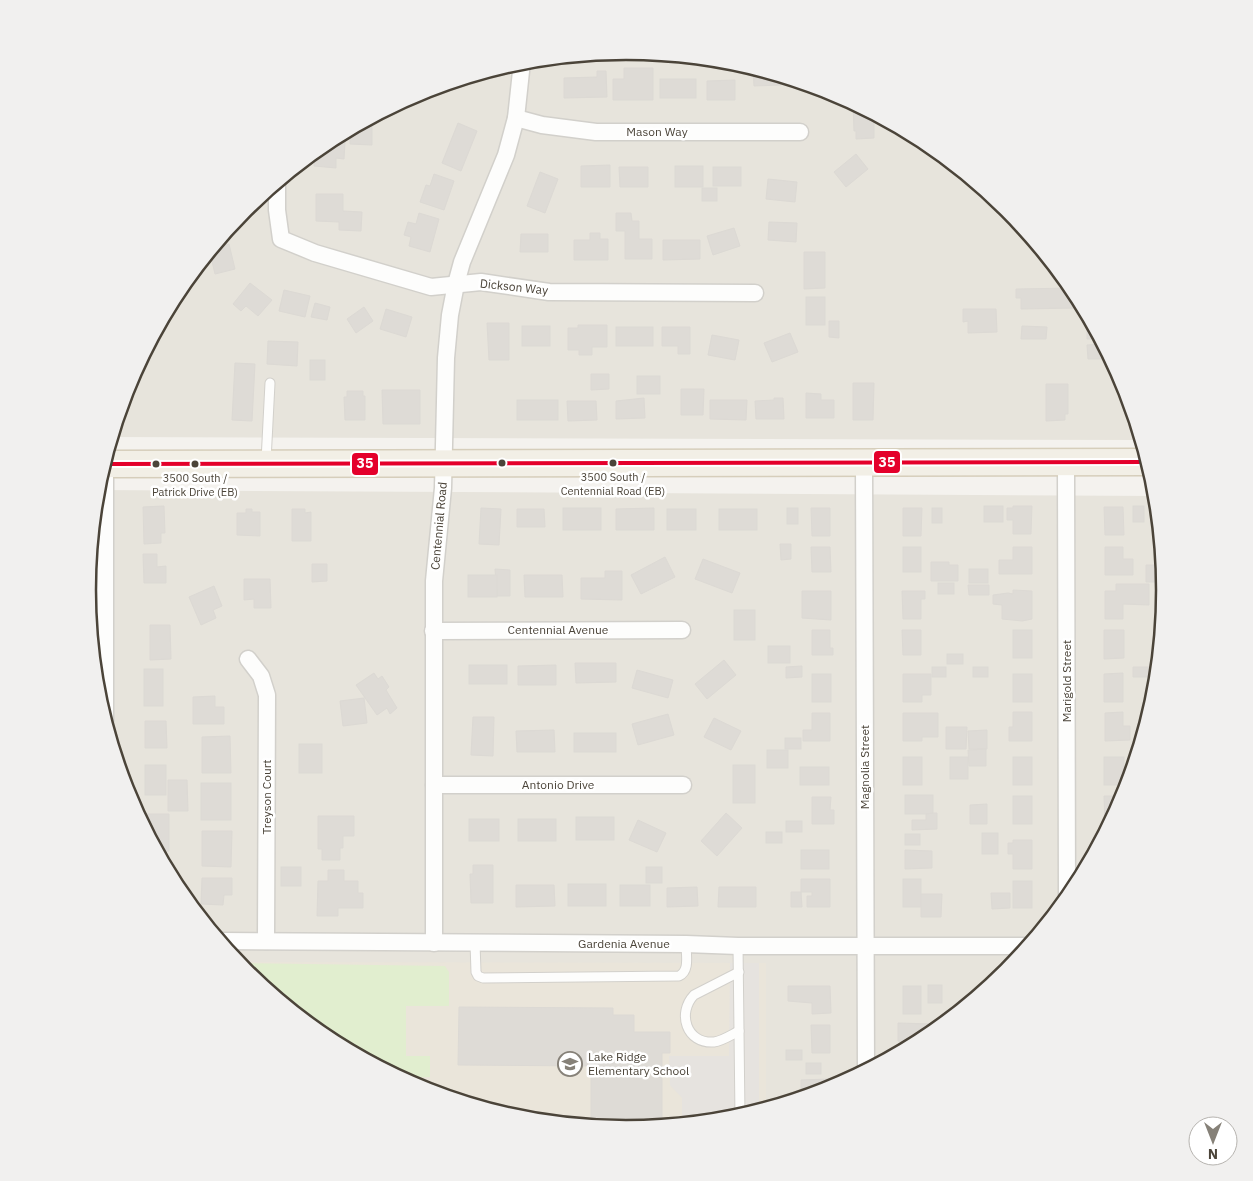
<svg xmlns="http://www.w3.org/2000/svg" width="1253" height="1181" font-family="'IBM Plex Sans',sans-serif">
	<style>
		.residential { fill: #e7e4dc }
		.education { fill: #eae5da }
		.green { fill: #e1eecf }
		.parking { fill: #e6e3df }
		.building { fill: #dedbd6; stroke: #dcd9d4 }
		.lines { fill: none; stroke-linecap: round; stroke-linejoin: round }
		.lane-casing { stroke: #d2d0cb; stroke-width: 11 }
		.street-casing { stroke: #d2d0cb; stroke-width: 19 }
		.primary-casing { stroke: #d6cebb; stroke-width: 29 }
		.lane { stroke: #fdfdfc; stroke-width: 9 }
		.street { stroke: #fdfdfc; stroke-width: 16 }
		.primary { stroke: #f2efe6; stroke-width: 26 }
		.bus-1-casing { stroke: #fff; stroke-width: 8 }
		.bus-1 { stroke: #e4002b; stroke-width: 4 }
		.bus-dot { fill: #4b4439; stroke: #fff; stroke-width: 2 }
		.labels { text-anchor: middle; stroke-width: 5; stroke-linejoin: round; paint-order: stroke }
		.bus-label { font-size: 11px; fill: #4b4439; stroke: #fff }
		.street-label { font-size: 12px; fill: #4b4439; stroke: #fff }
		.poi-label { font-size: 12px; fill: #4b4439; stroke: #fff; text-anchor: start }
		.rim { fill: none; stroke: #4b4439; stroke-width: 2.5 }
		.line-badge { stroke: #fff; stroke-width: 2 }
		.badge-label { font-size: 14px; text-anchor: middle; font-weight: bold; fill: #fff }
	</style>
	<rect width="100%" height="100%" fill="#f4f2ee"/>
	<g class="residential">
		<polygon points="627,51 732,62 833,92 926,142 1008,209 1075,291 1125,384 1142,440 112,437 128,384 178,291 245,209 327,142 420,92 522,62"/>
		<polygon points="97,490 1156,496 1166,591 1155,696 1125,797 1075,890 1008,972 926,1039 833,1089 731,1119 521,1119 420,1089 327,1039 245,972 178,890 128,797 98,695 87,590"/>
	</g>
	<polygon class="education" points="237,962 766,963 766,1109 731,1119 627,1130 521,1119 420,1089 327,1039 245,972"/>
	<polygon class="green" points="238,963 445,966 449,972 449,1006 406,1006 406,1056 430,1056 430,1077 407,1078 420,1089 327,1039 245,972"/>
	<polygon class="parking" points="730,963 759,963 759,1111 731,1119 682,1124 682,1098 670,1085 669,1056 729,1056"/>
	<g class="building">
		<polygon points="624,68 653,68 653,100 613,100 613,79 624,79"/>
		<polygon points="753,68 781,77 781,85 754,86"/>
		<polygon points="597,71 606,71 607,97 564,98 564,78 597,77"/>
		<rect x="660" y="79" width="36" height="19"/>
		<polygon points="735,80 735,100 707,100 707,81"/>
		<polygon points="457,81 456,87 444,85"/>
		<polygon points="830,91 833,92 842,97 840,100"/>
		<polygon points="853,103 874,114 874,138 856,139 856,131 854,131"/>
		<polygon points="458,123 477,131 461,171 442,163"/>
		<polygon points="357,126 372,126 372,145 350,144 350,130"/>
		<polygon points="337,136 337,141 345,142 344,159 336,158 336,168 314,166 315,152 327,142"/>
		<polygon points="856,154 868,169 846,187 834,172"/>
		<polygon points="610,165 610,187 581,187 581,166"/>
		<rect x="675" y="166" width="28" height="21"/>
		<polygon points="619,167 648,167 648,187 620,187"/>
		<rect x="713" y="167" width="28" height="19"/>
		<polygon points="540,172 558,179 545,213 527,206"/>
		<polygon points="434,174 454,181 444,210 420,202 426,185 430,186"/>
		<polygon points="768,179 797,182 795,202 766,199"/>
		<rect x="702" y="188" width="15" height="13"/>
		<polygon points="316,194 343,194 343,211 362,212 361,231 339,230 339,222 316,221"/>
		<polygon points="419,213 439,219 430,252 409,246 411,237 404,235 408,222 416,224"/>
		<polygon points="616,213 631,213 632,221 639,221 639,239 652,239 652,259 625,259 625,231 616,231"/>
		<polygon points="769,222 797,223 796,242 768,240"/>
		<polygon points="734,228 740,246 713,255 707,236"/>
		<polygon points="590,233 600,233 600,239 608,239 608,260 574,260 574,240 590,240"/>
		<polygon points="521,234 548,234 548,252 520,252"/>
		<polygon points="663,240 700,240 700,259 663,260"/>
		<polygon points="229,244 235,269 215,274 210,253 213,248"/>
		<polygon points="804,252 825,252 825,288 804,289"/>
		<polygon points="250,283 272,300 258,316 246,306 241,311 233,304"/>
		<polygon points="1073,288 1077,295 1077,308 1021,309 1021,298 1016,298 1016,289"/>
		<polygon points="284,290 310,296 305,317 279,311"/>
		<rect x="806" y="297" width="19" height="28"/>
		<polygon points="315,303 330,307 327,320 311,317"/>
		<polygon points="364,307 373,321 356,333 347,319"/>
		<polygon points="386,309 412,317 406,337 380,329"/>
		<polygon points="963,309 996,309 997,332 968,333 968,321 963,322"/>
		<polygon points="1087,314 1101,339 1087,339"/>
		<polygon points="829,321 839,321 839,338 829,337"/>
		<polygon points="487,323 509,323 509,360 489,360"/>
		<polygon points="578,325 607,325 607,347 592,347 592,355 579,355 579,350 568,350 568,328 578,328"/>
		<rect x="522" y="326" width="28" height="20"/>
		<polygon points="1022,326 1047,327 1046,339 1021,339"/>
		<rect x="616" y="327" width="37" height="19"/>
		<polygon points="662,327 690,327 690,354 678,354 678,346 662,346"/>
		<polygon points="790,333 798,352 772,362 764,343"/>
		<polygon points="712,335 739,340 735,360 708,355"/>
		<polygon points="268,341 298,342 297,366 267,364"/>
		<polygon points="1103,344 1104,359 1088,359 1087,345"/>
		<rect x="310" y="360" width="15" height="20"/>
		<polygon points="235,363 255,364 252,421 232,420"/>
		<polygon points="591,374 609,374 609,389 591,390"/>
		<rect x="637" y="376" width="23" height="18"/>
		<polygon points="853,383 874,383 873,420 853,420"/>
		<polygon points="1046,384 1068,384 1068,414 1065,414 1065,420 1046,421"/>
		<polygon points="681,389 704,389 703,415 681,415"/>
		<polygon points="382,390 420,390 420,424 383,424"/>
		<polygon points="347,391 363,391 363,396 365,396 365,420 345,420 344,397 347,397"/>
		<polygon points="806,393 821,394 821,400 834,400 834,418 806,418"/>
		<polygon points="644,398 645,418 616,419 616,401"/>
		<polygon points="774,398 783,398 784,419 756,419 755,401 774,400"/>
		<rect x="517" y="400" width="41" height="20"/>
		<polygon points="710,400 747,400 746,420 710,419"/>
		<polygon points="567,401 596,401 597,420 568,421"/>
		<polygon points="164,506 165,533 161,533 161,543 144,544 143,507"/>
		<rect x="984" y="506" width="19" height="16"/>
		<polygon points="1013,506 1032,506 1031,534 1013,534 1013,520 1007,520 1007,508 1013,508"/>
		<rect x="1133" y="506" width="11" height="16"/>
		<polygon points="1104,507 1123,507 1124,535 1105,535"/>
		<polygon points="481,508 501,509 499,545 479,544"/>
		<rect x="563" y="508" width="38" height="22"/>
		<polygon points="654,508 654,530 616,530 616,509"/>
		<rect x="787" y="508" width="11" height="16"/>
		<polygon points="811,508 830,508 830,536 812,536"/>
		<polygon points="903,508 922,508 921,536 903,536"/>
		<rect x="932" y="508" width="10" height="15"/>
		<polygon points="246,509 252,509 252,512 260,512 260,536 237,535 237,513 246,513"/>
		<polygon points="292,509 305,509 305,513 311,512 311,541 292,541"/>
		<polygon points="517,509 544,509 545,527 517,527"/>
		<rect x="667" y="509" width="29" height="21"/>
		<rect x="719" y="509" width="38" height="21"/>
		<polygon points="780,544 791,544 791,559 781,560"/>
		<polygon points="811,547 830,547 831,572 812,572"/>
		<rect x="903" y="547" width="18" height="25"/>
		<polygon points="1013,547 1032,547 1032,574 999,574 999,560 1013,560"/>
		<polygon points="1105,547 1123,547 1123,559 1133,559 1133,575 1105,575"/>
		<polygon points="143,554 157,554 157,567 166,566 166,583 144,583"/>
		<polygon points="665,557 675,577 641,594 631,575"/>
		<polygon points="703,559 740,573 732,593 695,579"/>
		<polygon points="931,562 949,562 949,565 958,565 958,581 931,581"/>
		<polygon points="312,564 327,564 327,581 312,582"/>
		<polygon points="1146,565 1163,565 1165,582 1146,582"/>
		<polygon points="495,569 510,570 510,596 497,596"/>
		<rect x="969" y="569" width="19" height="14"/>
		<polygon points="605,571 622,571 622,600 581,599 581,578 605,578"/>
		<rect x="468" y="575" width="29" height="22"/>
		<polygon points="524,575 562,575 563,597 525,597"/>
		<polygon points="244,579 270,579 271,608 254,608 254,599 244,600"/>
		<rect x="938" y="583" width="16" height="11"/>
		<polygon points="1116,584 1149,584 1149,605 1123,604 1123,619 1105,619 1105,591 1116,591"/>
		<polygon points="968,585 989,585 989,595 969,595"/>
		<polygon points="214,586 222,606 213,610 216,618 201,625 189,597"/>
		<polygon points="1013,590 1032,591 1032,619 1022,621 1002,619 1002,605 993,604 993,595 1008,593 1013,594"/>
		<polygon points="802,591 831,591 831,620 802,618"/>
		<polygon points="902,591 925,591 925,599 921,599 921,619 903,619"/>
		<rect x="734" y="610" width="21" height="30"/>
		<polygon points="150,625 170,625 171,659 150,660"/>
		<polygon points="812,630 830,630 830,648 833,648 833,655 812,655"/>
		<polygon points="902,630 921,630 921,655 903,655"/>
		<rect x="1013" y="630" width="19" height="28"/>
		<polygon points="1104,630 1124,630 1124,658 1104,659"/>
		<rect x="768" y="646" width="22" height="17"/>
		<rect x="947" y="654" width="16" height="10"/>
		<polygon points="724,660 736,675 707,699 695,684"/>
		<polygon points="575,663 616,663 616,682 576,683"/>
		<rect x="469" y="665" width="38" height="19"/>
		<polygon points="556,665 556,685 518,685 518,666"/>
		<polygon points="802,666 802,677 786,678 786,667"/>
		<rect x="932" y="667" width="14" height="10"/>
		<rect x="973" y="667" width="15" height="10"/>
		<polygon points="1133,667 1158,667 1157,677 1133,677"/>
		<rect x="144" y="669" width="19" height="37"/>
		<polygon points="637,670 673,680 668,698 632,688"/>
		<polygon points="374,673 378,679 382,676 389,687 386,690 397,708 390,714 387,708 377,715 356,685"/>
		<polygon points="1123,673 1123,702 1104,702 1104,674"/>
		<rect x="812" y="674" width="19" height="28"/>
		<polygon points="903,674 931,674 931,695 922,695 922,702 903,702"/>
		<rect x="1013" y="674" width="19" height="28"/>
		<polygon points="215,696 215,707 224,707 224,724 193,724 193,697"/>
		<polygon points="364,698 367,723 343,726 340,701"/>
		<polygon points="1013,712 1032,712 1032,741 1009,741 1009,727 1013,727"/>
		<polygon points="1123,712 1123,726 1130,726 1130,740 1105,741 1105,713"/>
		<polygon points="812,713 830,713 830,741 803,741 803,730 812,730"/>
		<polygon points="903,713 938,713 938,737 922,737 922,741 903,741"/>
		<polygon points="668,714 674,735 638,745 632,724"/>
		<polygon points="473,717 494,717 493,756 471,755"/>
		<polygon points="714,718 741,731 731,750 704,737"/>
		<polygon points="145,721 166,721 167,748 145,748"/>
		<polygon points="946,727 967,727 966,749 946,749"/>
		<polygon points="554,730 555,752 517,752 516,731"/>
		<polygon points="987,730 987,749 969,749 968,731"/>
		<rect x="574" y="733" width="42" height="19"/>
		<polygon points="230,736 231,773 202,773 202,737"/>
		<rect x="785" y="738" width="16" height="11"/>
		<rect x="299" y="744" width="23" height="29"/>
		<polygon points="986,749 986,766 969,766 968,750"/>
		<rect x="767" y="750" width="21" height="18"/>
		<rect x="903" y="757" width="19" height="28"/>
		<rect x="950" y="757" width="18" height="22"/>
		<rect x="1013" y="757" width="19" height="28"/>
		<rect x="1104" y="757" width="20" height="28"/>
		<rect x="145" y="765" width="21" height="30"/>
		<rect x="733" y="765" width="22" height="38"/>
		<rect x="800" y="767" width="29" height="18"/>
		<polygon points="168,780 187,780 188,811 168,811"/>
		<rect x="201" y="783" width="30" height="37"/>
		<rect x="905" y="795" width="28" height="19"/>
		<rect x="1013" y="796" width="19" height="28"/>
		<polygon points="1104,796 1123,796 1123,799 1110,824 1105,824"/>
		<polygon points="812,797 831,797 830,810 834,810 834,824 812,824"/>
		<polygon points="987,804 987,824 970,824 970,805"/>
		<polygon points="726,813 742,828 717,856 701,841"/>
		<polygon points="933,813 937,813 937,829 912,830 912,820 926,820 926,814"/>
		<polygon points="145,814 169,814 169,851 158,852 145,828"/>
		<polygon points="318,816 354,816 354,836 343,836 343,848 340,848 340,860 322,860 322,849 318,849"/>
		<rect x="576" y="817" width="38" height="23"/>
		<rect x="469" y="819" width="30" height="22"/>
		<rect x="518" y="819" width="38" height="22"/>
		<polygon points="638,820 666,833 657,852 629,840"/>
		<rect x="786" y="821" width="16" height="11"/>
		<polygon points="202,831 232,831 231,867 202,866"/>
		<rect x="766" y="832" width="16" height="11"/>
		<rect x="982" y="833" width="16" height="21"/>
		<rect x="905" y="834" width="15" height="11"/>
		<polygon points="1013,840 1032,840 1032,869 1013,869 1013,854 1008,854 1008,843 1013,843"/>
		<rect x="801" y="850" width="28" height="19"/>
		<polygon points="905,850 932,851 932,868 905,869"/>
		<polygon points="473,865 493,865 493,903 471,903 470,874 473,874"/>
		<rect x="281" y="867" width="20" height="19"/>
		<rect x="646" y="867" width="16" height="16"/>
		<polygon points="328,870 344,870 344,881 358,881 358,893 363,893 363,908 338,908 338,916 317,916 318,881 328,881"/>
		<polygon points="202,878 232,878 232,895 224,895 223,905 201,904"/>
		<polygon points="801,879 830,879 830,907 807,907 807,896 812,896 812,892 801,892"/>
		<rect x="903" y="879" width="18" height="28"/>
		<rect x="1013" y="881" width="19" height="27"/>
		<rect x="568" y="884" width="38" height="22"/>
		<polygon points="516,885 554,885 555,906 516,907"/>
		<rect x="620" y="885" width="30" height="21"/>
		<polygon points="697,887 698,906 667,907 667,888"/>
		<polygon points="719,887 756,887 756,907 718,907"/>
		<polygon points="791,892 801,892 802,907 791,907"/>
		<polygon points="991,893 1010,893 1010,908 992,909"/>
		<polygon points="921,894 942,894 941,917 921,917"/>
		<polygon points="991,976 1002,976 1002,977 991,986"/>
		<rect x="928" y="985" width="14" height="18"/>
		<polygon points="788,986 830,986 831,1013 812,1014 812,1003 788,1001"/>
		<rect x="903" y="986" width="18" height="28"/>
		<polygon points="459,1007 613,1008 613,1015 634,1015 634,1032 670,1032 670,1053 662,1053 662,1126 626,1130 517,1118 591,1119 591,1066 458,1065"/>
		<polygon points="898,1023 932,1024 932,1034 907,1049 903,1049 903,1042 898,1041"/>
		<polygon points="811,1025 830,1025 830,1053 812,1053"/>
		<rect x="786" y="1050" width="16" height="10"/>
		<rect x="806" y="1063" width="15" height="11"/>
		<polygon points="829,1079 829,1090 801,1098 801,1080"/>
	</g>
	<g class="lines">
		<defs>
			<g id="lane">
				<polyline points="266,461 270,383"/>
				<path d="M475 943 476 972 478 976 483 978 679 976C690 971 686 955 686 944"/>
				<polyline points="738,946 740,1117"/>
				<path d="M739 972 694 995C677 1013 686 1044 714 1042 722 1041 731 1035 739 1031"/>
			</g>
			<g id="street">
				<polyline points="516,118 542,125 596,132 800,132"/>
				<polyline points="277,183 277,210 281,239 315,253 431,287 481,282 549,292 755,293"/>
				<polyline points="864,463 866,1071"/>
				<polyline points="1066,463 1067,900"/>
				<polyline points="105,464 105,722"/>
				<polyline points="433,631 682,630"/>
				<polyline points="248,659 261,676 267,695 266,941"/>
				<polyline points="434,785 683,785"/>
				<polyline points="220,941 686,944 738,946 1029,946"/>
				<polyline points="434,943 434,581 443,488 446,358 450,315 456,284 462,262 506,155 516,118 522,62"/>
			</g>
			<polyline id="primary" points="104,464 1148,462"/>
		</defs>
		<use href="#lane" class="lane-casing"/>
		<use href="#street" class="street-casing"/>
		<use href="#primary" class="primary-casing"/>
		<use href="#lane" class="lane"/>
		<use href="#street" class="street"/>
		<use href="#primary" class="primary"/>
		<defs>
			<polyline id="bus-1" points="104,464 1148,462"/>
		</defs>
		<use href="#bus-1" class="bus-1-casing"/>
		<use href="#bus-1" class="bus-1"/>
	</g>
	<defs>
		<symbol id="school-ring" viewBox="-11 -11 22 22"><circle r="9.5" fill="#fff" stroke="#868178" stroke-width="1.5"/><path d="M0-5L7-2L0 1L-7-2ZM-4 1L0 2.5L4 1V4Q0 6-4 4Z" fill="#868178"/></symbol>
	</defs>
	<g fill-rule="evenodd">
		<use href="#school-ring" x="556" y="1050" width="28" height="28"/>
	</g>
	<g class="bus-dot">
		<circle cx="502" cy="463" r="4.5"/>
		<circle cx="613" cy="463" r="4.5"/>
		<circle cx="156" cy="464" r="4.5"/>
		<circle cx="195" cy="464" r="4.5"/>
	</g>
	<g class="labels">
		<g class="bus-label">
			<text x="613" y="481">3500 South /<tspan x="613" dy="14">Centennial Road (EB)</tspan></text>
			<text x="195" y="482">3500 South /<tspan x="195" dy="14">Patrick Drive (EB)</tspan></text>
		</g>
		<g class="street-label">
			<text x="657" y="136">Mason Way</text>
			<text transform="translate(514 287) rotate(6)" y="4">Dickson Way</text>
			<text transform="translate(439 526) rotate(-85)" y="4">Centennial Road</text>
			<text x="558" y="634">Centennial Avenue</text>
			<text transform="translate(1067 681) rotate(-90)" y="4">Marigold Street</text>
			<text transform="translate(865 767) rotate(-90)" y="4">Magnolia Street</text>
			<text x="558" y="789">Antonio Drive</text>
			<text transform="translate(267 797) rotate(-90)" y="4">Treyson Court</text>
			<text x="624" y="948">Gardenia Avenue</text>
		</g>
		<g class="poi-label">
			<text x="588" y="1061">Lake Ridge<tspan x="588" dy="14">Elementary School</tspan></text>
		</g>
	</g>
	<path d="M0 0H1253V1181H0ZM96 590a530 530 0 1 1 1060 0a530 530 0 1 1-1060 0Z" fill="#f1f0ef" fill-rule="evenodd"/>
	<path class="rim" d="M96 590a530 530 0 1 1 1060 0a530 530 0 1 1-1060 0Z"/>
	<g class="line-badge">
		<rect x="873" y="450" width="28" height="24" rx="5" fill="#e4002b"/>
		<rect x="351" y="452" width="28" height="24" rx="5" fill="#e4002b"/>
	</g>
	<g class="badge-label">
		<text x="887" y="467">35</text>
		<text x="365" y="468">35</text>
	</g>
	<g transform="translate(1213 1141) rotate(180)"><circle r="24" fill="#ffffff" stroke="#b7b4b0"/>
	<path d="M0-4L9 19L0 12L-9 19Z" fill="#868178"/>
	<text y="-8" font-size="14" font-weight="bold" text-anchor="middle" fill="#4b4439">N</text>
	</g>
</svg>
